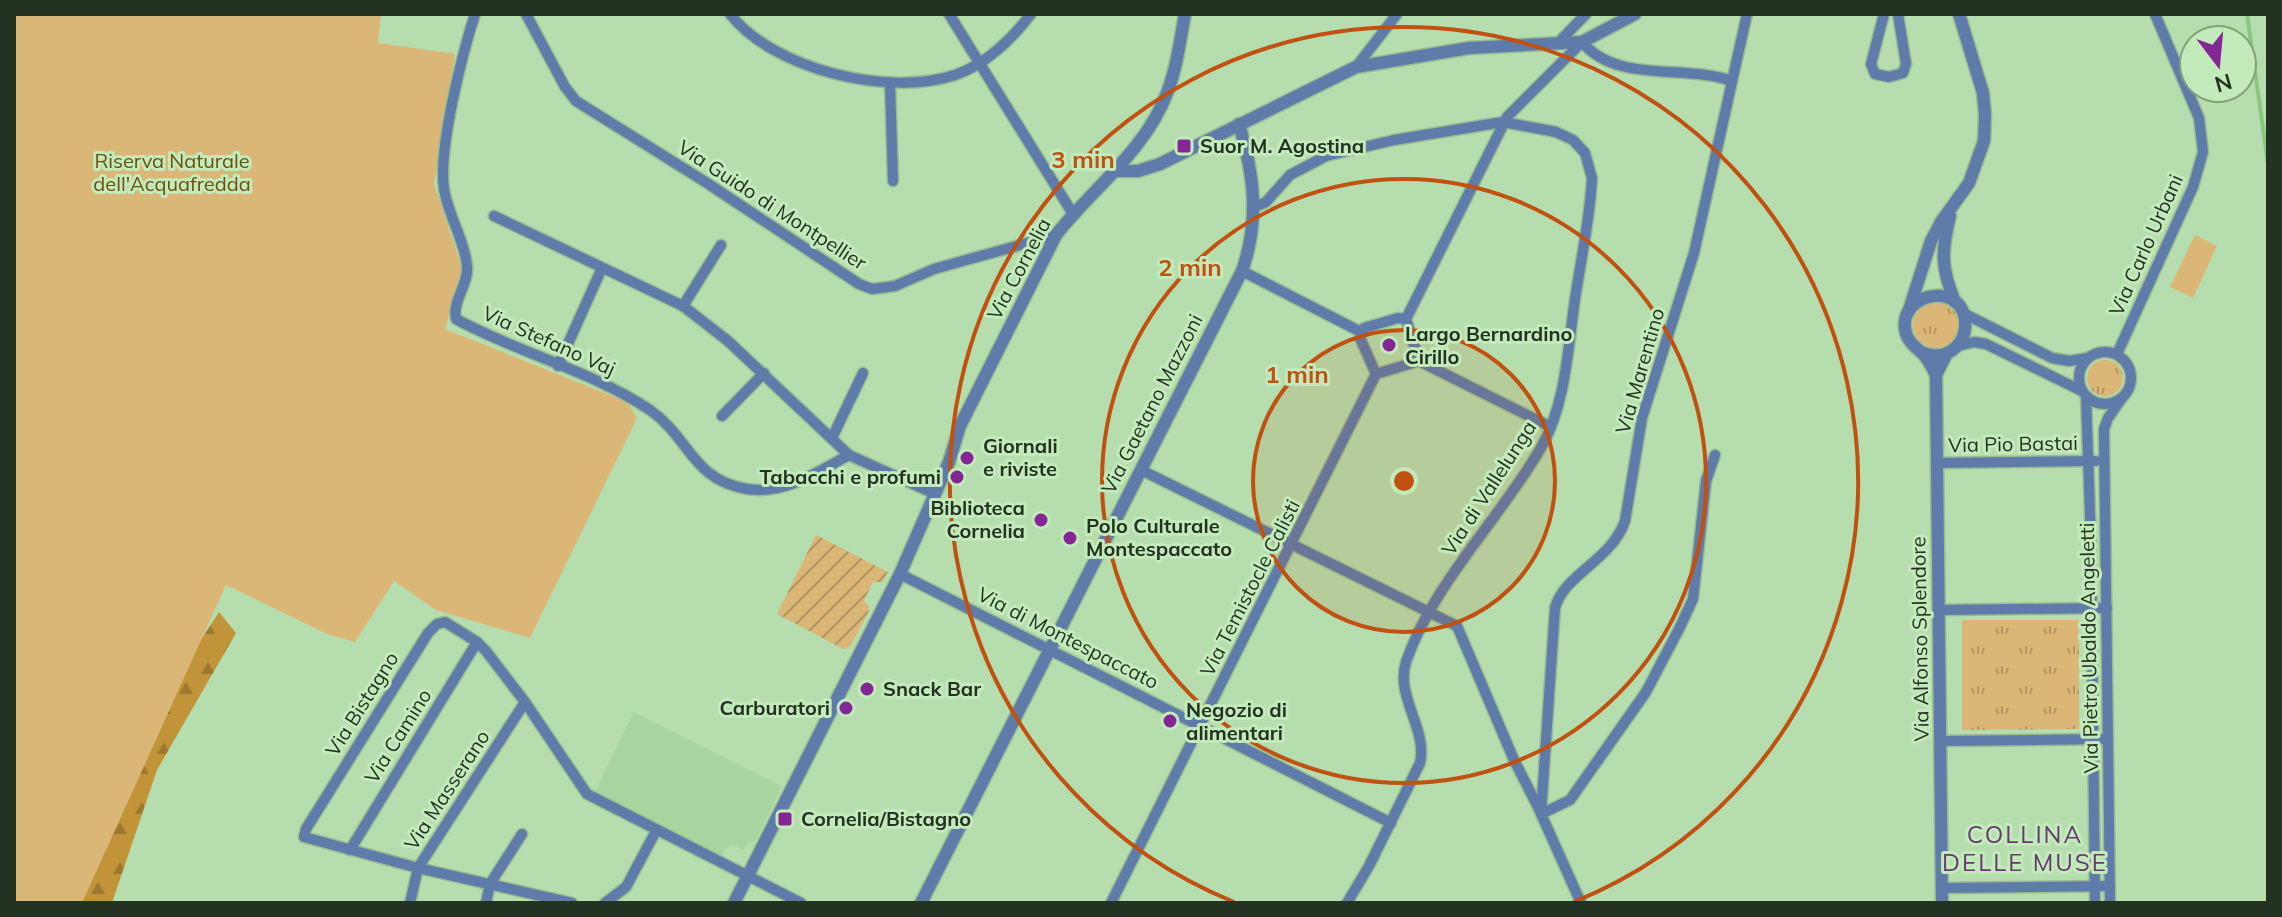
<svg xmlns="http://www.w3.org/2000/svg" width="2282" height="917" font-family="Mulish,sans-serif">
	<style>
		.built { fill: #a7d49f }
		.grass { fill: url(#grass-tufts) }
		.forest { fill: url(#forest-firs) }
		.park { fill: #dbb777 }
		.garden { fill: url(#garden-furrows) }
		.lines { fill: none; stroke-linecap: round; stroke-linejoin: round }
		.stream { stroke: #89c77f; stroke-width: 4 }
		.minor-casing { stroke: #98bb92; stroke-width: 13 }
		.tertiary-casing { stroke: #98bb92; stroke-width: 15 }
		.minor { stroke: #5f7baa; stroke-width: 10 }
		.tertiary { stroke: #5f7baa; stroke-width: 12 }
		.ring { fill: none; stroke: #c15110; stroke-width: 4 }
		.poi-dot { fill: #822793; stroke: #c2eabb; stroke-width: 3 }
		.labels { text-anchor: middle; stroke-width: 6; stroke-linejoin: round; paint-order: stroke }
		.poi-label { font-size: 20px; font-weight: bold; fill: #243321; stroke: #c2eabb; text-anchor: start }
		.park-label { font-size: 20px; fill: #6f4f09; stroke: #c2eabb }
		.street-label { font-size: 20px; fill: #243321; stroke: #c2eabb }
		.quarter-label { font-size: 24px; letter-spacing: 2px; fill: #673a6f; stroke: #c2eabb }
		.centre { fill: #c15110; stroke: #c2eabb; stroke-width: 4 }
		.ring-label { font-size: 24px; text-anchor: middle; font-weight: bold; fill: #c15110; stroke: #c2eabb; stroke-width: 6; stroke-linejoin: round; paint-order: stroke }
	</style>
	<defs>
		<pattern id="grass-tufts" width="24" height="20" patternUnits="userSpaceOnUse" patternTransform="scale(2)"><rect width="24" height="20" fill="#dbb777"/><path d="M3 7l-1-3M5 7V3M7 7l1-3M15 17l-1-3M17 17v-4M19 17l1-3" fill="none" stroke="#b19561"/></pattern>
		<pattern id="forest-firs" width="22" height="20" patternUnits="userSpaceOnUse" patternTransform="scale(2)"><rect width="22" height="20" fill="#c2943a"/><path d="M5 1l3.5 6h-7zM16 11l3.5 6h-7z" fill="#9d7930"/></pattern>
		<pattern id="garden-furrows" width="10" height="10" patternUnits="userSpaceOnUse" patternTransform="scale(2)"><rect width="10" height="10" fill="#dbb777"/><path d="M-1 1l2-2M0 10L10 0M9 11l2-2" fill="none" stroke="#b19561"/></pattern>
	</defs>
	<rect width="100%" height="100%" fill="#b5ddae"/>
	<polygon class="built" points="634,712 782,786 755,841 747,843 743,850 733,845 728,846 722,855 594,794"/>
	<g class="grass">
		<circle cx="1936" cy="325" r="23"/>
		<circle cx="2105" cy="378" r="18"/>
		<polygon points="1962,620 2079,620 2079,729 1962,730"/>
	</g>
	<polygon class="forest" points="219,612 236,633 157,770 112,903 70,903 101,794"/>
	<g class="park">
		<polygon points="14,14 381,14 378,43 455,54 434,184 462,268 445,329 627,402 637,418 530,638 436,610 394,581 355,642 327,634 226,585 82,903 14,903"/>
		<polygon points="2195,235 2217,246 2193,298 2170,287"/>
	</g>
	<polygon class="garden" points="816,535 888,572 882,582 873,582 864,601 868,604 869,611 850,647 843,649 777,614"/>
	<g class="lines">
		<polyline class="stream" points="2247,14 2268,164"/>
		<defs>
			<g id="minor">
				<path d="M475 14C462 55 438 149 444 189 448 215 465 241 467 266 469 284 452 301 456 319 518 353 590 370 650 410 690 438 692 480 747 489 785 495 817 472 849 455"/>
				<polyline points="526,14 565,87 576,101 707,183 859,284 872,289 895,286 934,269 1056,235"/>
				<path d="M730 14C774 70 889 97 955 75 985 65 1012 39 1031 14"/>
				<polyline points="949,14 1073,214"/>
				<polyline points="1884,14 1871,64 1875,74 1889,77 1903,73 1906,64 1898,14"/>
				<polyline points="1558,43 1586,14"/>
				<polyline points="1356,67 1397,14"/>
				<polyline points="890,83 893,181"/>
				<path d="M1255 207 1266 202 1290 175 1326 156 1394 140 1503 122 1556 132 1573 140 1585 153 1592 178C1590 219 1581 259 1575 299 1568 347 1566 403 1542 446 1501 518 1433 583 1406 662 1395 697 1428 729 1420 763L1369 866 1347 903"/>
				<polyline points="494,216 683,306 728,341 849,455 935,494"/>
				<polyline points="1242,271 1361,332"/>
				<polyline points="683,306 721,245"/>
				<polyline points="1963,313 2052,358 2069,361 2088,358"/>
				<polygon points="1398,318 1406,319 1419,361 1376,374 1360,338 1364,328"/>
				<path d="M1406 319 1507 117 1582 42C1617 84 1685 64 1732 81"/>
				<polyline points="1958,346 1974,342 1986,344 2082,391"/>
				<circle cx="2105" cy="378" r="26"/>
				<polyline points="2117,354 2193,187 2203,152 2199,118 2155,14"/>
				<polyline points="1419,361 1551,427"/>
				<polyline points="558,366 602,268"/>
				<polyline points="2086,396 2091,543 2095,903"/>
				<polyline points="722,416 764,373"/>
				<polyline points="832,438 863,373"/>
				<polyline points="1938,463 2096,461"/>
				<polyline points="1141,470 1457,626 1514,760 1541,813"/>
				<polyline points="900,574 1391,823"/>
				<polyline points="1939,610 2107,608"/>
				<polyline points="1941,741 2108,739"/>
				<path d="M1541 814 1555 608C1564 574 1611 561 1625 521L1642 418 1694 253 1747 14"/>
				<polyline points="350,850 477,642"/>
				<polyline points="1942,888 2110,886"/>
				<polyline points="410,903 418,868 525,702"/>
				<polyline points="486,903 490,884 522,834"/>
				<polyline points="572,903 418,868 304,837 306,829 428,633 437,624 445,622 477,642 486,651 525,702 587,794 801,903"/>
				<polyline points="605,903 626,887 656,831"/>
				<polyline points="1111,903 1376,374"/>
				<polyline points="1581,903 1541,814 1570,800 1646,692 1680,627 1693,599 1706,481 1715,455"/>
				<polyline points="2110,903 2104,429 2108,418 2122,398"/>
			</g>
			<g id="tertiary">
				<polyline points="1115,171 1138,171 1160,164 1356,67 1469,48 1582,42 1635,14"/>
				<path d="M1950 216C1941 252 1941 268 1955 302"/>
				<polyline points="1909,310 1931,241 1941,222 1969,183 1984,141 1985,115 1983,93 1959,14"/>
				<path d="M1921 352C1933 357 1946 357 1956 347 1964 340 1966 330 1965 319 1958 278 1892 296 1907 336 1910 344 1917 348 1923 354 1929 360 1932 368 1936 375"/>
				<path d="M734 903 900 574 949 462 960 426 1056 235C1092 189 1146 150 1167 93 1177 68 1180 40 1185 14"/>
				<path d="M921 903 1242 271C1260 220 1254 175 1239 124"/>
				<polyline points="1942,903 1936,375 1947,353"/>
			</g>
		</defs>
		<use href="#minor" class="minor-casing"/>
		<use href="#tertiary" class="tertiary-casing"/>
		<use href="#minor" class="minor"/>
		<use href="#tertiary" class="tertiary"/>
	</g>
	<circle cx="1404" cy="481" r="151" fill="#c15110" fill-opacity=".12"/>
	<g class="ring">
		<circle cx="1404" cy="481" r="151"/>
		<circle cx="1404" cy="481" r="302"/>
		<path d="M1234 902A454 454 0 1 1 1574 902"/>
	</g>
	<g class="poi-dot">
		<rect x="1176" y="138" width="16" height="16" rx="4"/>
		<circle cx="1389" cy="345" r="8"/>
		<circle cx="967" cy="458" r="8"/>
		<circle cx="957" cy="477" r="8"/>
		<circle cx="1041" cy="520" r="8"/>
		<circle cx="1070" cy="538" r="8"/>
		<circle cx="867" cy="689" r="8"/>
		<circle cx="846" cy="708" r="8"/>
		<circle cx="1170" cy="721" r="8"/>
		<rect x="777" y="811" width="16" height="16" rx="4"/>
	</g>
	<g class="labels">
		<g class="poi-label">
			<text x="1200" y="153">Suor M. Agostina</text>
			<text x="1405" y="341">Largo Bernardino<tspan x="1405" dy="23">Cirillo</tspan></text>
			<text x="983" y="453">Giornali<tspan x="983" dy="23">e riviste</tspan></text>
			<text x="941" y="484" text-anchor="end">Tabacchi e profumi</text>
			<text x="1025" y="515" text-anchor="end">Biblioteca<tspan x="1025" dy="23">Cornelia</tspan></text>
			<text x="1086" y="533">Polo Culturale<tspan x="1086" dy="23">Montespaccato</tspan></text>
			<text x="883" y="696">Snack Bar</text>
			<text x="830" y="715" text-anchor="end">Carburatori</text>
			<text x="1186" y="717">Negozio di<tspan x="1186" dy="23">alimentari</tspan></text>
			<text x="801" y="826">Cornelia/Bistagno</text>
		</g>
		<g class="park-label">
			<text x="172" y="168">Riserva Naturale<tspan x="172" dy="23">dell'Acquafredda</tspan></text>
		</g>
		<g class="street-label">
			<text transform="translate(772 205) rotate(33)" y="7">Via Guido di Montpellier</text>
			<text transform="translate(2146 245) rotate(-66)" y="7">Via Carlo Urbani</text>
			<text transform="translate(1019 269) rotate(-62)" y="7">Via Cornelia</text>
			<text transform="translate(549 341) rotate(24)" y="7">Via Stefano Vaj</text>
			<text transform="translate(1640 371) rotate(-74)" y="7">Via Marentino</text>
			<text transform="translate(1152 404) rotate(-63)" y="7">Via Gaetano Mazzoni</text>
			<text transform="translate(2013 444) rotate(-1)" y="7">Via Pio Bastai</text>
			<text transform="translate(1489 488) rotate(-57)" y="7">Via di Vallelunga</text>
			<text transform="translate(1250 588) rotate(-63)" y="7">Via Temistocle Calisti</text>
			<text transform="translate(1068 638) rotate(27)" y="7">Via di Montespaccato</text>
			<text transform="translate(1920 639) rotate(-91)" y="7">Via Alfonso Splendore</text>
			<text transform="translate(2089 648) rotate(-91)" y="7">Via Pietro Ubaldo Angeletti</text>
			<text transform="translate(362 704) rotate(-58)" y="7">Via Bistagno</text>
			<text transform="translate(398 736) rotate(-58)" y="7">Via Camino</text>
			<text transform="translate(447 790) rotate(-57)" y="7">Via Masserano</text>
		</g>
		<g class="quarter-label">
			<text x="2025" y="843">COLLINA<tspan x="2025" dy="28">DELLE MUSE</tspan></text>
		</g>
	</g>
	<circle cx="1404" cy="481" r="12" class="centre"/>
	<g class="ring-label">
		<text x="1083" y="168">3 min</text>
		<text x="1190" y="276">2 min</text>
		<text x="1297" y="383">1 min</text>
	</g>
	<rect width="2282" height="917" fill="none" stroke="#243321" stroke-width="32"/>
	<g transform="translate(2218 64) rotate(164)"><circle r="38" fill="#c2eabb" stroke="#83a17d" stroke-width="2"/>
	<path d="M0-6L14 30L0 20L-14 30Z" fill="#822793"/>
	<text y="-12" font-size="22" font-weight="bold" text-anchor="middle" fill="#243321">N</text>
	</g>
</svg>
